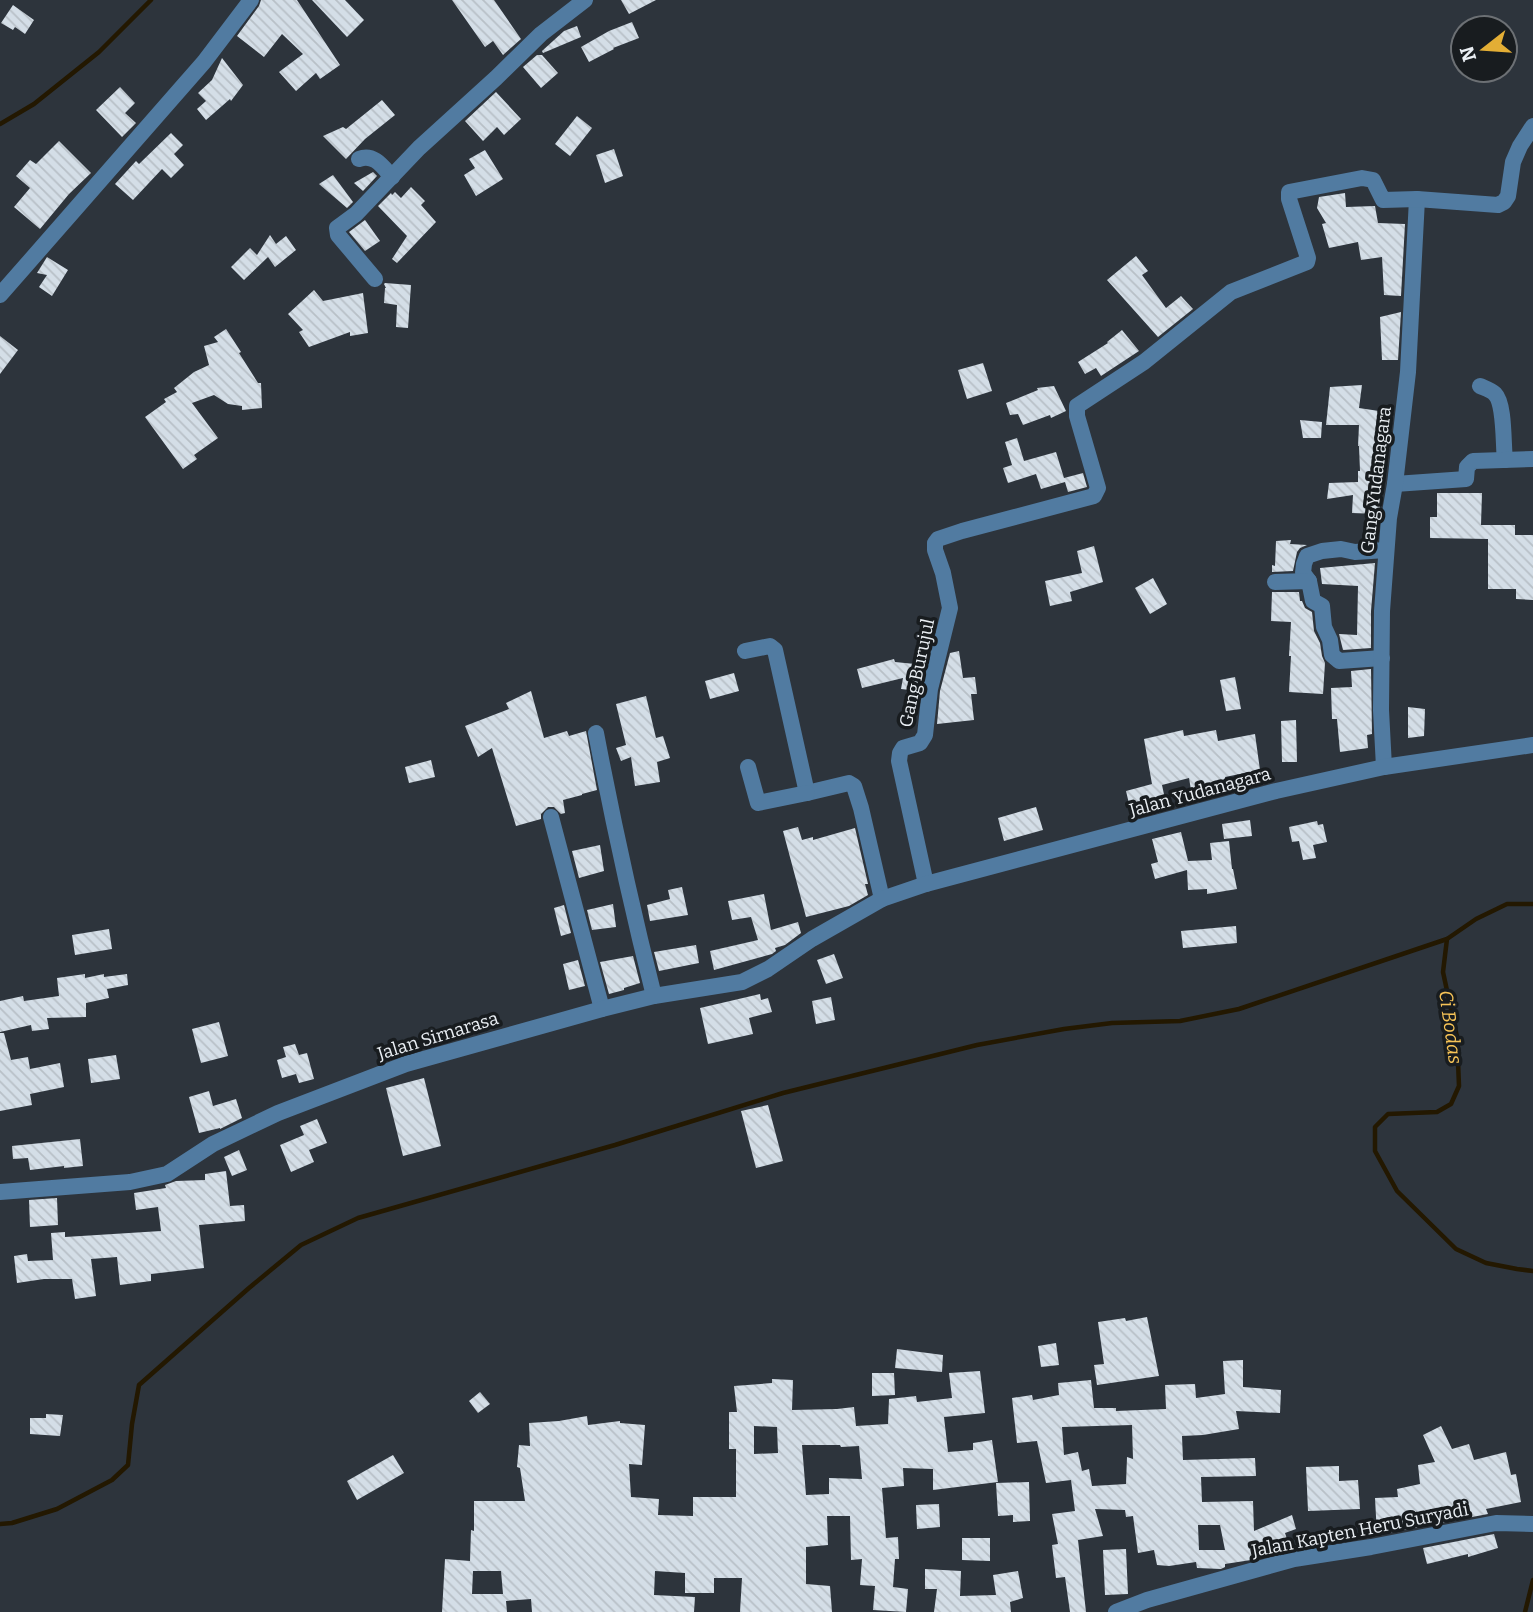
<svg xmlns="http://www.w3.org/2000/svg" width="1533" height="1612" font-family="Bitter,serif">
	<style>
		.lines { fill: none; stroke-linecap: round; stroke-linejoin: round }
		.stream { stroke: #231801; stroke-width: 4.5 }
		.building { fill: url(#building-back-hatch); fill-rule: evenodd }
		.minor { stroke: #517ba1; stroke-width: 16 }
		.labels { text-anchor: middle; stroke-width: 7; stroke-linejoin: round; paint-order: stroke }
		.street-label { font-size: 18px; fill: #eaeff4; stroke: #181c1f }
		.water-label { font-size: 19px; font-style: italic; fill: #f6c357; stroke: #181c1f }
	</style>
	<defs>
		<pattern id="building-back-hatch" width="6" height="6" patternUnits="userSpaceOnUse" patternTransform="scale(1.75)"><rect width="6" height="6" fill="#d4dee7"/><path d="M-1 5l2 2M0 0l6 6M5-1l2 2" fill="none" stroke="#b8c0c7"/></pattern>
	</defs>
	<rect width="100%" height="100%" fill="#2d343c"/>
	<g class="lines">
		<g class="stream">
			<polyline points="0,124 34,104 99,52 151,0"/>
			<polyline points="1533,904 1507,904 1476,919 1447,939 1443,972 1457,1037 1459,1086 1451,1104 1437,1112 1388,1114 1375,1127 1375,1151 1397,1191 1456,1249 1486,1263 1517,1269 1533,1271"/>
			<polyline points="0,1524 12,1523 57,1509 112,1480 128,1465 132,1424 139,1385 249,1288 301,1245 358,1218 615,1145 783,1093 977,1045 1064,1029 1112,1023 1180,1021 1239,1009 1447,939"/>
			<polyline points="1525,1612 1533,1580"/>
		</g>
	</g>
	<g class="building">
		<polygon points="261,0 297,0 340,65 320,79 316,73 296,91 279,72 303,54 282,34 264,57 237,36 259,6"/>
		<polygon points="312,0 345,0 364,20 347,37"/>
		<polygon points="452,0 494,0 521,39 503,55 493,41 485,47"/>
		<polygon points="621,0 656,0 629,14"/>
		<polygon points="13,5 34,20 25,34 15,27 13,30 1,23"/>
		<polygon points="632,22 639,38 613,48 614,49 589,62 581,47 609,31"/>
		<polygon points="577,26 581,37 543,53 542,51 564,31"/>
		<polygon points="537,55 542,55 558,73 541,88 523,67"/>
		<polygon points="222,58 243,85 231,101 230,99 206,120 197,109 206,101 198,93 212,80"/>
		<polygon points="120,87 135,103 125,113 136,123 122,137 96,110"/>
		<polygon points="496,92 521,119 504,135 497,127 483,141 465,121"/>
		<polygon points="382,100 395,115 365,139 346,159 323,136 343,127 346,129"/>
		<polygon points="577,116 592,128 570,156 555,144"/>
		<polygon points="171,133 183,145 174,154 184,165 171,178 162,169 133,200 115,184 136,161 139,164"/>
		<polygon points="59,141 91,173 69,194 40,229 14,207 30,188 16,176 30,160 36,164"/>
		<polygon points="614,149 623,176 605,183 596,155"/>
		<polygon points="485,150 503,179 476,196 464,175 475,168 469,159"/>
		<polygon points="373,172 377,176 363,191 354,183"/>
		<polygon points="333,175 353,202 347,208 319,184"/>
		<polygon points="411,187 425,201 421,205 436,222 397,263 392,259 407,236 378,206 391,193 392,195 395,192 401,198"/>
		<polygon points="1345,193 1346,207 1375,206 1378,223 1405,224 1401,296 1384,295 1382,257 1361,260 1358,242 1329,248 1322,224 1326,223 1317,208 1319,197"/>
		<polygon points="365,220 380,241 365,251 349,232"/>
		<polygon points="270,235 276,244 286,236 296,250 275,267 268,257 244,280 231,267 250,248 257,255"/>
		<polygon points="1136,256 1148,271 1142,275 1166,308 1181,296 1193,309 1158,337 1107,280"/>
		<polygon points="47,257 68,270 52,296 39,287 47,275 37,273"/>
		<polygon points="385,283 411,285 408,328 396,327 397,305 384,303 385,288 386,288 384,284"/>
		<polygon points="314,290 323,301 363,293 368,333 350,336 350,332 309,347 299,332 303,330 288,314"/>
		<polygon points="1401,312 1398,360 1382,360 1380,317"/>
		<polygon points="226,329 241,352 239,353 258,383 261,383 262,408 242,410 242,406 228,404 214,395 192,403 218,438 194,455 197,459 183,469 145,417 166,402 164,399 177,392 174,388 194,372 209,365 204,346 218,342 214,337"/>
		<polygon points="1122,330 1139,351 1101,376 1096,368 1085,374 1078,362 1108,343 1107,342"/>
		<polygon points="0,336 18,350 0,374"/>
		<polygon points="983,363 992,391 967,399 958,370"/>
		<polygon points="1362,385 1359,408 1379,411 1376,424 1380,453 1387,454 1379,514 1352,513 1353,495 1327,499 1329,483 1358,482 1358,471 1360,471 1359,446 1358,446 1359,425 1326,425 1330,387"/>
		<polygon points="1054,386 1066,411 1051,418 1050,415 1023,425 1018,414 1010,415 1006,403 1038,390 1037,388"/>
		<polygon points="1300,420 1322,422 1321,438 1303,438"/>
		<polygon points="1017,438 1024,461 1056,452 1064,478 1083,473 1087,487 1068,492 1065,482 1041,489 1036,474 1008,483 1003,468 1012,465 1005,442"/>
		<polygon points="1437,493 1482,493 1481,525 1515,525 1515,535 1533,535 1533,600 1516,599 1516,589 1488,589 1488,539 1430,538 1430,517 1437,517"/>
		<polygon points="1291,540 1290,544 1307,545 1300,548 1297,552 1293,571 1272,572 1272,565 1275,566 1276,541"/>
		<polygon points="1094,546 1103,582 1070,592 1072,601 1050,606 1045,581 1082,573 1077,551"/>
		<polygon points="1375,563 1371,611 1371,648 1343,650 1339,634 1357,635 1358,586 1322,584 1320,568"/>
		<polygon points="1153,578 1167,604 1150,614 1135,588"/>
		<polygon points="1272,592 1299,592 1300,601 1302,601 1305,608 1312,612 1314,631 1320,643 1322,656 1325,663 1323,694 1289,692 1291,656 1289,656 1291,622 1271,621"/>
		<polygon points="959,651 963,678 975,677 977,694 971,694 974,720 937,724 940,691 950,653"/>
		<polygon points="894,659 895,662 925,665 919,691 901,689 903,678 862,688 857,669"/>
		<polygon points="1371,669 1372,734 1367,735 1368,748 1340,752 1337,719 1332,719 1331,688 1352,687 1351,671"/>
		<polygon points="734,673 739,691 710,699 705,681"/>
		<polygon points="1235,677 1241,709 1226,711 1220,680"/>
		<polygon points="531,691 544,738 567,731 569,736 586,731 597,790 582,794 582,795 563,800 565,813 561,814 554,807 548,807 541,814 541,819 516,826 492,748 478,757 465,726 509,709 506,703"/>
		<polygon points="646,696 656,738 663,736 670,758 657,762 660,782 635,786 631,757 621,761 616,748 626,745 616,704"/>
		<polygon points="1408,707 1425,709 1424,736 1408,738"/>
		<polygon points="1296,720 1297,762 1282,762 1281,721"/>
		<polygon points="1183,730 1184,736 1216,730 1218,741 1255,734 1260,770 1225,777 1226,784 1191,790 1189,778 1162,785 1165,799 1130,808 1126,791 1152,784 1144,739"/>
		<polygon points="431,760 435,777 409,783 405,767"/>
		<polygon points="1036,807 1043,830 1004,841 998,818"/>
		<polygon points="1250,820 1252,836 1224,839 1222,824"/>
		<polygon points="1317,821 1318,825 1323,824 1327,842 1313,845 1316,858 1303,860 1299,841 1292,842 1289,827"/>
		<polygon points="798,827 802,840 813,837 813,840 855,828 868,884 865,884 868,895 849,906 806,917 783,831"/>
		<polygon points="1181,832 1188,861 1212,860 1210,843 1229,841 1232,869 1233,869 1237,889 1207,894 1207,889 1188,890 1187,870 1155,879 1151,864 1158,862 1152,839"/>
		<polygon points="600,845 604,871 579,878 572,851"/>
		<polygon points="682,887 688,915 650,921 647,905 670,899 668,890"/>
		<polygon points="764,894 771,930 798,922 801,933 785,945 775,948 776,951 772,954 714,970 710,951 758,940 751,917 732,920 728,901"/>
		<polygon points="613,904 616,927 592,930 587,910"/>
		<polygon points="564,905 571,933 561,936 554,908"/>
		<polygon points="1236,926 1237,943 1183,948 1181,931"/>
		<polygon points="109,929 112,949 75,955 72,935"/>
		<polygon points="696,945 699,963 659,971 654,952"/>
		<polygon points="834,954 843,978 826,984 817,960"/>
		<polygon points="633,956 640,983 624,988 624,990 609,994 600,962"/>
		<polygon points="578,960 585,986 569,990 563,964"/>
		<polygon points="85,974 85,978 104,974 104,977 127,974 128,985 107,989 109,998 86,1003 86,1017 47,1018 49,1029 32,1031 31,1025 0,1032 0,1001 23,996 24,1001 59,996 57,978"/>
		<polygon points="760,994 761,1000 768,998 772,1012 749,1018 753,1034 708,1044 700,1008"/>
		<polygon points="831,997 835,1020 816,1024 812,1001"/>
		<polygon points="219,1022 228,1056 201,1063 192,1029"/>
		<polygon points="0,1033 4,1033 11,1060 28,1057 30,1069 60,1063 64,1087 30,1094 32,1105 0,1111"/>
		<polygon points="295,1044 299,1055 307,1053 314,1079 299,1083 296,1074 282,1078 277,1060 286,1057 283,1047"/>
		<polygon points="116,1055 120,1079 91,1083 88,1059"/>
		<polygon points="424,1078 441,1146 403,1156 386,1088"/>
		<polygon points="209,1091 213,1106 236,1099 242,1118 220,1129 220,1128 199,1133 189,1097"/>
		<polygon points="768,1105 783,1161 756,1168 741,1111"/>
		<polygon points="317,1119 327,1143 309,1150 314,1162 291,1172 280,1145 304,1135 300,1126"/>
		<polygon points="80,1139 83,1166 64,1168 64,1166 30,1170 28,1158 13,1159 12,1146"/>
		<polygon points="239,1150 247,1170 232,1176 224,1157"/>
		<polygon points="226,1171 230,1206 244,1205 245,1221 199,1225 204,1268 151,1274 151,1281 120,1285 117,1257 91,1259 96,1296 75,1299 72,1279 44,1279 17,1283 14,1256 27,1254 28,1261 53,1260 51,1233 65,1232 65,1237 161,1231 158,1207 136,1210 134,1193 166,1188 165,1185 176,1181 205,1180 205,1174"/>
		<polygon points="57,1198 58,1225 30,1227 29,1200"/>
		<polygon points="1147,1317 1159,1376 1097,1385 1094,1365 1104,1364 1098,1322 1125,1318 1126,1321"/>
		<polygon points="1056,1343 1059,1365 1041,1367 1038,1346"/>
		<polygon points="897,1349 943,1355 942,1372 895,1368"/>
		<path d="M1243 1360V1387L1281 1390 1280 1413 1236 1411 1239 1429 1203 1435 1182 1436 1183 1460 1255 1458 1256 1476 1201 1477 1202 1502 1253 1501 1254 1531 1292 1515 1296 1529 1285 1533 1290 1548 1251 1560 1225 1564V1567L1221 1569 1197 1568 1196 1562 1169 1566 1157 1565 1154 1550 1138 1553 1133 1516 1126 1517 1125 1510 1095 1509 1103 1536 1078 1540 1086 1612H1070L1065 1577 1056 1578 1052 1545 1058 1544 1052 1514 1075 1511 1071 1480 1046 1483 1037 1441 1017 1443 1012 1398 1032 1395 1033 1400 1059 1395 1058 1383 1091 1380 1094 1408H1116V1411L1166 1409 1165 1385 1195 1384 1196 1398 1225 1394 1223 1361ZM1132 1425 1133 1459 1127 1457 1126 1484 1092 1486 1089 1469 1082 1471 1078 1452 1064 1455 1062 1427ZM1198 1525H1220L1225 1550H1199Z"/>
		<path d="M980 1371 985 1413 944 1417 948 1452 973 1450V1443L992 1440 998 1482 933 1490V1469L903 1468 904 1486 882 1488 886 1538 898 1537 899 1559H895L893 1587 908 1589 906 1612 873 1610 875 1586 860 1585 862 1559 851 1560 850 1516H827L828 1545 806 1547V1584L830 1586 832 1612H740L742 1578H714V1593H685V1573L655 1571 654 1595 695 1597 694 1612H532L531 1599 506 1601 507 1612H442L445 1559 470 1561 471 1530 474 1531V1501H525L520 1468 517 1467 519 1445 530 1446 529 1423 559 1421 587 1416 588 1425 620 1421V1423L645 1425 642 1465 629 1464 631 1497 659 1499 658 1515 693 1516V1497H736V1449H729V1412H737L734 1386 772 1383V1379L793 1380 792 1410 837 1409 854 1407 856 1426 888 1424 889 1399 916 1396 917 1402 952 1398 949 1373ZM754 1426 777 1427 778 1453 754 1454ZM802 1445H840L841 1447 859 1446 862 1479 829 1478V1494L806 1495ZM473 1571H501L503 1594H472Z"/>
		<polygon points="872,1373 894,1373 895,1395 872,1396"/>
		<polygon points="480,1392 490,1404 478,1413 469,1401"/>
		<polygon points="46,1414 63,1415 60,1436 30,1434 30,1418 46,1418"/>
		<polygon points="1441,1426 1452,1449 1469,1444 1474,1460 1506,1452 1511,1475 1516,1474 1521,1502 1486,1509 1488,1514 1377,1535 1375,1498 1398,1497 1397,1489 1420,1484 1418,1465 1435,1462 1423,1435"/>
		<polygon points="393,1455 404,1473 357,1500 347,1481"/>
		<polygon points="1339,1466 1339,1481 1358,1480 1360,1509 1308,1511 1306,1467"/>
		<polygon points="1029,1482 1030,1521 1013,1522 1013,1515 998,1516 996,1483"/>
		<polygon points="939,1504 940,1527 917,1529 916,1505"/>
		<polygon points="1494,1534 1498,1548 1468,1557 1468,1554 1427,1564 1423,1548"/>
		<polygon points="962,1538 990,1538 990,1561 962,1560"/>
		<polygon points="1126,1549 1128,1594 1105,1595 1103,1550"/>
		<polygon points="925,1569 961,1571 960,1596 996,1595 993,1575 1018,1571 1023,1598 1010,1602 1011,1612 934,1612 937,1589 925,1589"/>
	</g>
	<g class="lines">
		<g class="minor">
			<path d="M359 159C374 153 383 167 392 177"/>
			<polyline points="375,279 338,235 337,228 356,214 419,148 496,78 541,34 585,0"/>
			<polyline points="0,295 204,62 251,0"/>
			<path d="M1480 386C1484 388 1491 390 1495 394 1505 404 1503 445 1505 460"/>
			<polyline points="1395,484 1466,479 1467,467 1473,461 1533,459"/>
			<polyline points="1309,581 1303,573 1304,564 1307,556 1322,551 1341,549 1355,552 1386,550"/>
			<polyline points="1275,582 1309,581 1313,601 1322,606 1324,627 1330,640 1332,655 1339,661 1382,658"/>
			<polyline points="745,651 770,646 775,650 807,793 849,783 854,786 861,808 882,899"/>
			<path d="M596 733C613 822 632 909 654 996"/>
			<polyline points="748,767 758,803 807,793"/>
			<polyline points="1384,767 1381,710 1382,611 1389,518 1395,484 1408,372 1417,199"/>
			<polyline points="551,817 602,1009"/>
			<polyline points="926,884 899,761 900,753 903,748 920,743 925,735 930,689 950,608 943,573 935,550 935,543 938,539 962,531 1094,496 1098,488 1077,416 1077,406 1144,362 1231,292 1307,262 1308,258 1289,199 1289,192 1362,178 1373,180 1383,200 1417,199 1498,205 1504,202 1508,196 1513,162 1520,146 1533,126"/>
			<polyline points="0,1192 130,1182 167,1174 213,1144 278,1113 406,1064 602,1009 654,996 742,982 768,969 812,939 882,899 926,884 1276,791 1384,767 1533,745"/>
			<polyline points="1116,1612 1147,1600 1294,1559 1371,1547 1496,1523 1533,1524"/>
		</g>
	</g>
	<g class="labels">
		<g class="street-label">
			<text transform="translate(1376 480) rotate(-83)" y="6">Gang Yudanagara</text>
			<text transform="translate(917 673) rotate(-78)" y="6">Gang Burujul</text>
			<text transform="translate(1200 792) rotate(-15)" y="6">Jalan Yudanagara</text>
			<text transform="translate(438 1036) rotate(-17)" y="6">Jalan Sirnarasa</text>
			<text transform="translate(1360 1530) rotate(-11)" y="6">Jalan Kapten Heru Suryadi</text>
		</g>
		<g class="water-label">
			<text transform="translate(1451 1027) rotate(82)" y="7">Ci Bodas</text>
		</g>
	</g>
	<g transform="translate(1484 49) rotate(253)"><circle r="33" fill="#181c1f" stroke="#6c7074" stroke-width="2"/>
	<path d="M0-5L12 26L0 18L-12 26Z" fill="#e3ae35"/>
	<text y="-10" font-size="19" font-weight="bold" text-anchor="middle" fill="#eaeff4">N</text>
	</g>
</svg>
